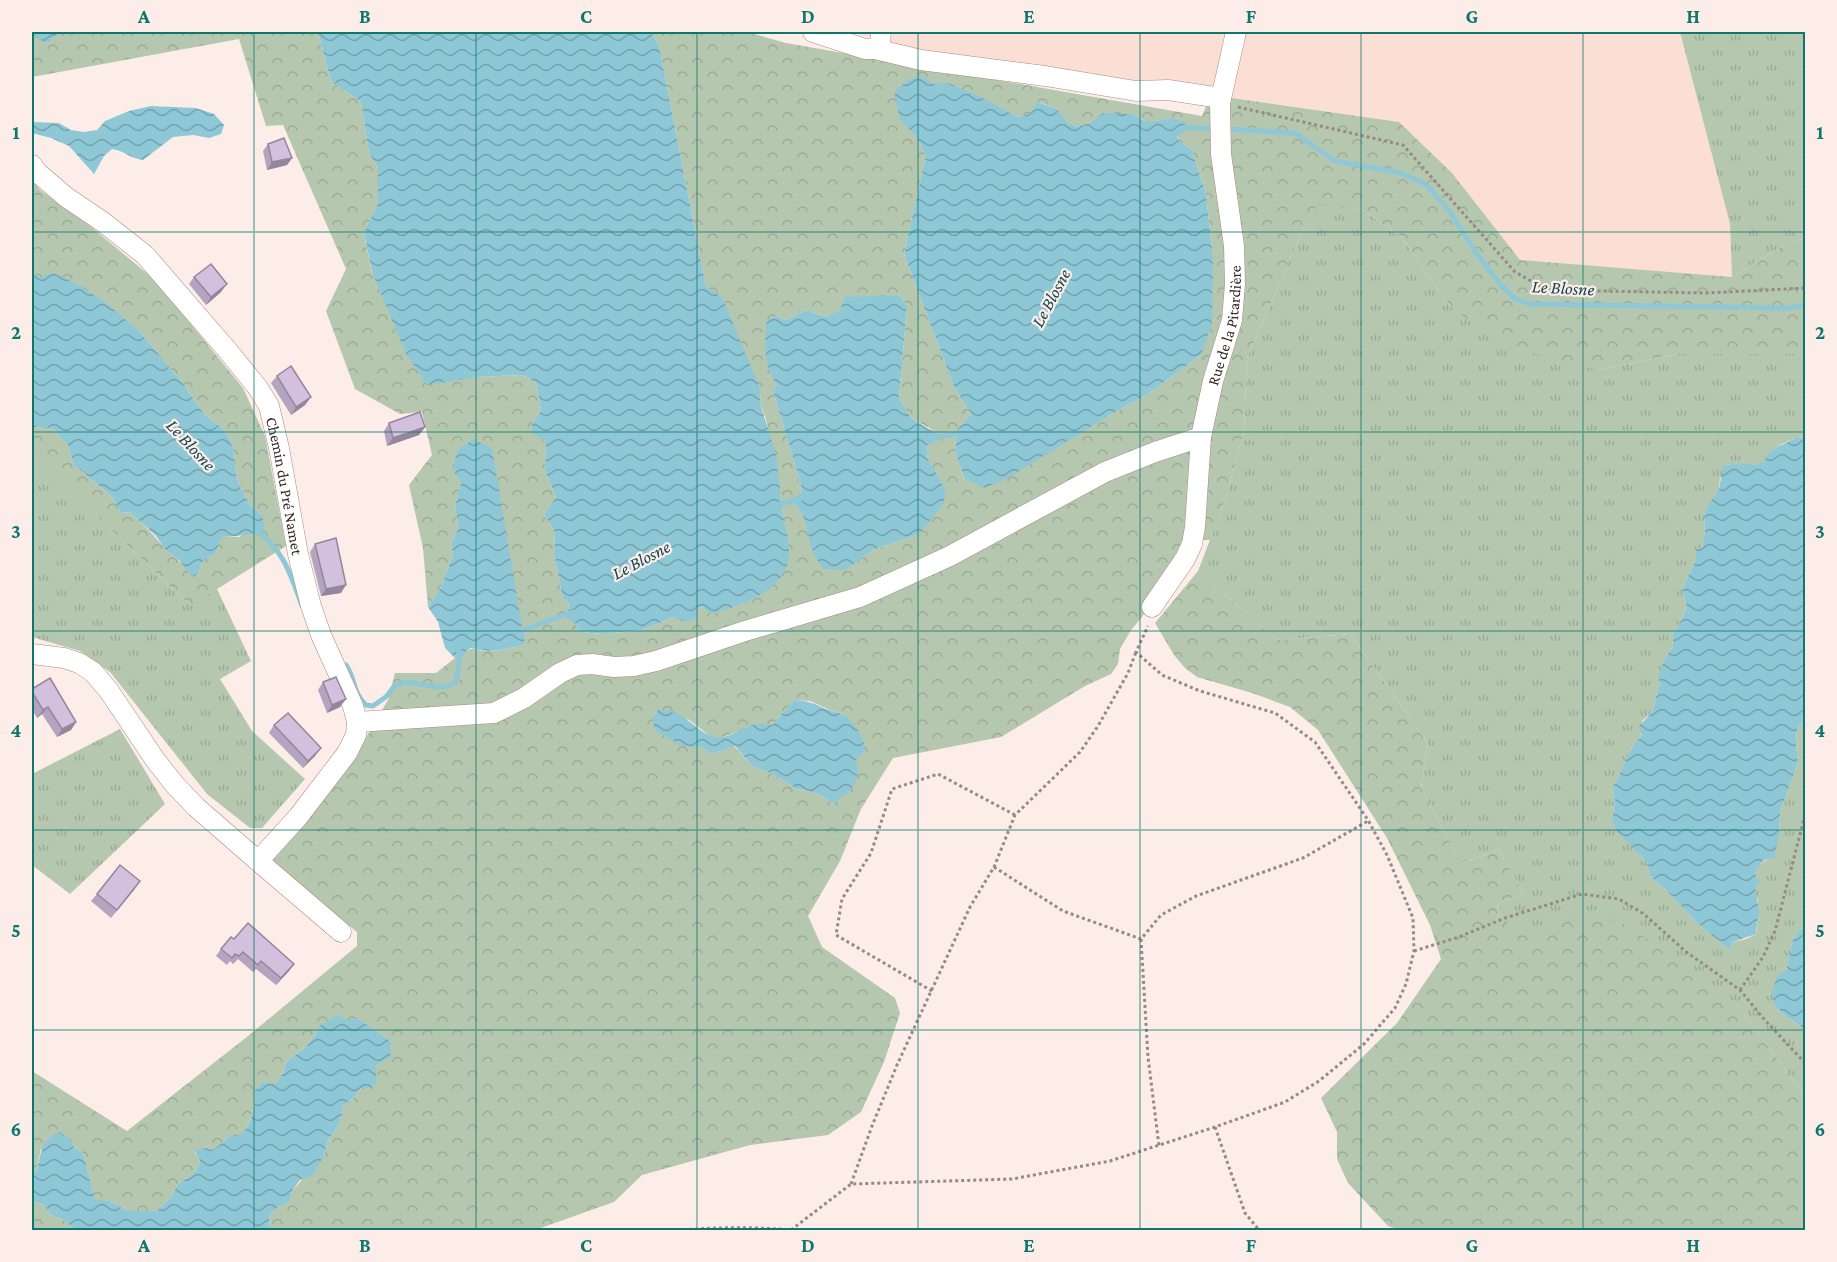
<svg xmlns="http://www.w3.org/2000/svg" width="1837" height="1262" font-family="'Crimson Pro',serif">
	<style>
		.built { fill: #fbdfd5 }
		.grass { fill: url(#grass-tufts) }
		.forest { fill: url(#forest-crowns); fill-rule: evenodd }
		.water { fill: url(#water-waves) }
		.lines { fill: none; stroke-linecap: round; stroke-linejoin: round }
		.stream { stroke: #8ec8d6; stroke-width: 5 }
		.minor-casing { stroke: #ac897d; stroke-width: 21 }
		.path { stroke: #988984; stroke-width: 3; stroke-dasharray: 3 3; stroke-linecap: butt }
		.minor { stroke: #fff; stroke-width: 20 }
		.wall { fill: #b5a4bf }
		.shaded-wall { fill: #94869b }
		.building { fill: #d3bfde; stroke: #94869b; stroke-width: 1.5 }
		.grid { fill: none; stroke: #0f766e; stroke-width: 1.5; stroke-opacity: 0.55 }
		.labels { text-anchor: middle; stroke-width: 4.5; stroke-linejoin: round; paint-order: stroke }
		.street-label { font-size: 16px; fill: #372924; stroke: #fdede8 }
		.water-label { font-size: 18px; font-style: italic; fill: #0f444f; stroke: #fdede8 }
		.neatline { fill: none; stroke: #0f766e; stroke-width: 2 }
		.grid-label { font-size: 20px; text-anchor: middle; font-weight: bold; fill: #0f766e }
	</style>
	<defs>
		<pattern id="grass-tufts" width="24" height="20" patternUnits="userSpaceOnUse" patternTransform="scale(1.5)"><rect width="24" height="20" fill="#b5c7af"/><path d="M3 7l-1-3M5 7V3M7 7l1-3M15 17l-1-3M17 17v-4M19 17l1-3" fill="none" stroke="#9cab96"/></pattern>
		<pattern id="forest-crowns" width="20" height="18" patternUnits="userSpaceOnUse" patternTransform="scale(1.5)"><rect width="20" height="18" fill="#b5c7af"/><path d="M2 6a3 3 0 1 1 6 0M12 15a3 3 0 1 1 6 0" fill="none" stroke="#9cab96"/></pattern>
		<pattern id="water-waves" width="16" height="10" patternUnits="userSpaceOnUse" patternTransform="scale(1.5)"><rect width="16" height="10" fill="#8ec8d6"/><path d="M0 5q4-4 8 0t8 0" fill="none" stroke="#75a2ad"/></pattern>
	</defs>
	<rect width="100%" height="100%" fill="#fdede8"/>
	<polygon class="built" points="851,32 1680,32 1730,224 1732,277 1519,260 1452,173 1399,122 922,53"/>
	<g class="grass">
		<polygon points="1680,32 1805,32 1805,238 1788,243 1732,277 1730,224"/>
		<path d="M1319 203 1363 210 1401 237 1450 306 1597 370 1678 354H1805V437C1793 438 1780 443 1771 452 1766 457 1765 463 1757 465 1753 466 1748 464 1743 463L1720 478 1719 489 1704 517 1705 531 1702 547 1696 551V559L1682 590 1687 607 1678 627 1672 634 1673 646 1664 660 1662 684 1657 693 1652 712 1642 721C1642 726 1643 731 1641 736 1639 742 1635 743 1632 747 1625 760 1621 776 1612 787L1615 799 1612 820 1646 861 1650 876 1666 890 1695 921 1729 950 1733 942 1746 939 1756 934 1759 916 1758 900 1754 893 1755 874 1759 865 1770 857 1779 834 1780 813 1798 762 1796 744 1797 729 1805 720V912L1803 917V927L1793 938 1778 1010 1805 1030V1096L1735 1002 1584 919 1511 936 1497 911 1498 903 1524 894 1499 850 1461 863 1421 788 1428 743 1350 634 1277 640 1198 571 1226 498 1244 430 1247 358 1304 227Z"/>
		<polygon points="32,453 189,605 217,589 251,661 220,679 252,731 305,779 262,828 250,828 207,794 110,672 80,651 32,637"/>
		<polygon points="120,729 165,804 70,894 32,865 32,774"/>
	</g>
	<g class="forest">
		<path d="M59 32H318L331 81 361 102 369 153 378 168V203L364 234 372 273 477 377 523 375 536 383 541 410 532 424 546 441 545 471 556 497 544 514 555 533 554 555 563 599 568 602 569 608 566 613 576 624 580 632 603 634 642 630 699 607 704 608 784 522 782 509 784 505 781 499 766 419 760 403 761 391 706 287 659 45 651 32H747L786 43 1202 116 1211 95 1399 122 1452 173 1520 260 1732 277 1788 243 1805 238V354H1678L1597 370 1502 345 1450 306 1401 237 1363 210 1319 204 1304 227 1247 358 1244 430 1226 498 1210 540H1183L1142 617 1131 630 1120 649 1118 664 1111 674 1085 686 1001 737 893 758 861 809 840 861 808 916 822 947 895 998 900 1013 884 1062 861 1112 828 1135 750 1145 642 1175 614 1202 535 1230H270L269 1216 278 1207 290 1202 292 1191 324 1155 329 1138 339 1125 343 1106 354 1097 361 1088H370L376 1065 391 1050 392 1043C382 1033 370 1029 360 1019L319 1026 315 1035 306 1047 286 1062 283 1073 274 1085 255 1090C254 1107 252 1121 242 1135L230 1136 213 1150 194 1151 200 1161 196 1171 177 1185 173 1195 156 1211H129L109 1201 95 1200 83 1153 74 1147 70 1139 41 1149 36 1172 32 1174V1071L127 1131 248 1036 357 946V932L271 861 369 733 389 698 395 673H436L455 658 464 656 467 650C474 647 479 651 486 651 500 651 513 648 525 643L461 482 455 506 458 529 451 543 453 555 440 589 428 607 423 548 409 485 432 455 422 412 400 414 355 389 326 311 346 269 283 125 266 126 239 39 32 77V38L34 36 51 41ZM1039 102 1057 109 1068 122 1077 127 1092 122 1133 114 1145 121H1156L1170 118 1180 142 1192 150 1206 194 1213 257 1201 355 1148 394 1110 415 964 479 955 450 957 430 971 414 954 387 904 254 926 155 915 135 1000 108 1018 117 1029 114ZM899 295 907 306 899 398 911 418 931 429 936 440 926 446 928 459 945 491 919 534 873 550 845 569 813 552C809 534 807 516 793 503L802 492 801 485 773 391 777 385 775 316 787 320 806 310 826 317 885 296ZM794 700 810 701 828 709 843 714 834 803 816 793 797 789 772 774 752 766 734 746 712 754 700 747 659 733 688 719 710 736 720 738 758 724 772 725Z"/>
		<path d="M32 179 40 190 90 226 155 280 243 388 265 436 286 546 190 606 32 453V424L34 427 53 429 68 445 74 466 85 473 89 479 95 482 112 497 121 513 130 512C143 523 153 535 164 547 171 555 179 558 184 568L199 566 205 558 216 553 220 540 224 536 239 537 245 533 258 532 262 515 250 505 239 484 235 470V459L231 441 221 427 205 415 185 386 140 332 46 277H40L33 274 32 275Z"/>
		<polygon points="1198,571 1277,640 1350,634 1428,743 1421,788 1461,863 1499,850 1524,894 1498,903 1497,911 1511,935 1584,918 1621,922 1673,956 1735,1002 1805,1096 1805,1230 1400,1230 1388,1226 1348,1183 1337,1159 1337,1132 1321,1098 1397,1023 1441,959 1430,925 1387,838 1318,730 1290,707 1252,693 1197,677 1185,668 1174,655 1155,623"/>
		<polygon points="32,1200 44,1205 51,1215 62,1219 76,1230 32,1230"/>
	</g>
	<g class="water">
		<polygon points="32,32 59,32 51,41 46,43 34,36 32,38"/>
		<path d="M318 32H651L659 45 706 287 722 297 761 391 760 403 776 454 781 499 784 505 782 509C785 524 790 541 789 556 787 590 738 607 711 614L704 608 699 607 695 619 685 622 674 617 642 630 603 634 580 632 576 624 567 618 566 613 569 608 568 602 563 599 554 555 555 533 544 514 556 497 545 471 546 441 532 433V424L541 410 536 383 523 375 477 377 427 385 406 354 372 272 364 233 378 203V168L369 153 361 102 331 81Z"/>
		<polygon points="922,76 934,84 948,83 979,96 1018,117 1029,114 1038,102 1057,109 1068,122 1077,127 1092,122 1103,113 1133,114 1145,121 1156,121 1170,118 1186,122 1185,132 1177,136 1180,142 1192,150 1206,194 1213,257 1212,324 1201,355 1148,394 1110,415 1008,478 984,488 964,478 955,451 957,430 971,414 954,387 904,254 926,155 915,135 900,120 894,92 908,80"/>
		<path d="M151 106 196 108 214 114 224 125 221 134 209 138 193 135 173 137 143 160C129 158 125 151 112 149L104 156 94 174 69 146 51 138 32 133V122L59 123 71 130 84 132 97 130 105 121 129 111Z"/>
		<path d="M32 273 40 277 54 273 77 284 105 302 140 332 185 386 205 415 221 427 231 441 235 459V470L239 484 250 505 262 515 265 530C251 534 238 537 224 536L220 541 216 553C207 558 199 561 198 573L194 577 184 568 180 561 165 549 156 536 130 512 121 513 112 497 95 482 89 479 85 473 74 466 68 445 53 429 34 427 32 424Z"/>
		<path d="M899 295 907 306 899 398 911 418 937 434V440L926 446 928 459 946 491 943 505 919 534 873 550 845 570 823 569C820 563 816 558 813 552 806 533 809 518 793 503V498L802 492 801 485 773 391 777 385C763 363 764 347 767 321L775 316 787 320 806 310 826 317 840 311 845 297Z"/>
		<path d="M1805 437V720L1797 729 1796 744 1798 762 1780 813 1779 834 1774 858C1763 857 1758 866 1755 874L1760 883 1756 885C1754 895 1760 904 1759 915 1758 921 1756 928 1756 934L1733 942 1729 950 1695 921 1666 890 1650 876 1646 861 1617 831 1612 820 1615 800 1612 787C1621 777 1625 757 1633 746 1636 741 1640 740 1642 734L1639 726 1652 712 1657 693 1661 684 1658 678 1664 660 1673 646 1672 634 1678 627 1687 607 1682 590 1696 559V550L1702 547 1705 531 1704 517 1709 504 1719 489 1723 466 1743 463 1756 465 1763 462 1769 453 1777 447 1796 438Z"/>
		<path d="M473 439 492 448 525 644C507 649 490 654 471 648L467 650 464 656 455 658 445 648 438 622 428 607 440 589 453 555 451 543 458 529 455 506 461 482 453 470 457 451Z"/>
		<path d="M794 700C809 701 813 703 826 709 832 711 839 712 844 715 855 722 865 739 865 751L856 760C862 783 851 790 834 803L816 793 797 789 772 774 752 766 735 746 712 754 700 747 682 746 659 733 654 728 653 718 658 710C685 707 696 735 717 737 728 739 745 726 757 724 762 724 767 724 772 725Z"/>
		<path d="M1805 912V1030C1782 1011 1763 1009 1778 975L1786 971 1793 938 1803 927V917Z"/>
		<path d="M338 1015 346 1020 360 1019C370 1029 382 1033 392 1043L390 1058 376 1065V1084L370 1088H361L354 1097 343 1106 339 1125 329 1138 324 1155 313 1175 300 1180 292 1191 290 1202 278 1207 269 1216 270 1230H76L62 1219 51 1215 44 1205 32 1200V1174L36 1172C42 1154 39 1141 59 1132L70 1139 74 1147 83 1153 95 1199 109 1201 129 1211H156L173 1195 177 1185 196 1171 200 1161 194 1150 205 1148 213 1150 230 1136 242 1134C253 1121 254 1107 255 1090L263 1082 275 1084 283 1073 286 1062 306 1047 315 1035 319 1026Z"/>
	</g>
	<g class="lines">
		<g class="stream">
			<polyline points="1180,129 1186,127 1215,129"/>
			<polyline points="1224,129 1295,133 1335,161 1401,173 1427,185 1450,212 1476,253 1500,284 1514,298 1529,304 1786,308 1806,305"/>
			<polyline points="930,438 963,433"/>
			<polyline points="777,505 800,499"/>
			<path d="M254 529C283 548 291 575 302 606"/>
			<polyline points="516,633 572,612"/>
			<path d="M346 665C356 679 352 692 366 705L373 706 387 696 395 685 408 682 437 687 447 686 456 682 459 662V651"/>
		</g>
		<defs>
			<g id="minor">
				<polyline points="813,32 865,49 875,49 880,44 881,32"/>
				<polyline points="875,49 921,60 1045,76 1136,91 1168,90 1221,98"/>
				<path id="s1" d="M32 165 38 173 66 197 103 222 145 255 228 351 258 388 269 406 279 448 298 554 311 606 321 635 353 706 357 722 356 735 347 753 298 817 258 861"/>
				<path id="s2" d="M1152 607 1185 559 1192 544 1195 527 1201 437 1213 381 1232 320 1235 284 1234 246 1221 154 1220 103 1236 32"/>
				<polyline points="32,654 64,658 79,663 93,672 109,691 156,761 175,785 196,807 258,861 341,932"/>
				<polyline points="357,722 494,713 524,698 560,673 577,665 592,664 614,667 634,666 656,661 745,631 860,597 950,556 1105,472 1155,452 1201,437"/>
			</g>
		</defs>
		<use href="#minor" class="minor-casing"/>
		<g class="path">
			<polyline points="1238,107 1403,145 1515,272 1547,290 1707,293 1806,288"/>
			<polyline points="994,867 1063,911 1141,939 1161,915 1196,896 1303,858 1368,821"/>
			<polyline points="1141,939 1148,1057 1159,1146"/>
			<polyline points="1414,951 1459,937 1505,918 1582,894 1619,899 1644,914 1685,951 1740,990 1763,1018 1806,1064"/>
			<polyline points="1740,990 1763,957 1775,931 1803,823 1806,809"/>
			<polyline points="932,991 836,935 842,899 871,853 892,789 938,774 1015,815"/>
			<polyline points="1215,1127 1245,1213 1259,1230"/>
			<polyline points="851,1184 872,1126 897,1065 970,907 994,867 1015,815 1080,752 1098,726 1128,673 1136,652"/>
			<path d="M683 1230C720 1227 755 1227 791 1230L851 1184 1012 1179 1110 1161 1215 1127 1285 1102 1319 1081 1364 1044 1395 1008 1406 984 1414 951 1413 918 1387 855 1368 820 1315 742 1275 713 1200 691 1162 675 1136 652 1148 626"/>
		</g>
		<use href="#minor" class="minor"/>
	</g>
	<g class="wall">
		<polygon points="268,144 292,158 287,165 267,170 263,151"/>
		<polygon points="194,277 221,292 206,305 189,284"/>
		<polygon points="277,376 311,397 305,405 291,415 271,383"/>
		<polygon points="389,423 425,427 419,435 387,446 384,431"/>
		<polygon points="315,544 341,593 321,596 310,552"/>
		<polygon points="323,682 340,707 327,713 318,690"/>
		<polygon points="32,689 76,722 71,730 57,737 42,714 37,718 32,709"/>
		<polygon points="274,725 315,756 303,768 269,733"/>
		<polygon points="135,889 111,918 91,901 97,894"/>
		<polygon points="234,939 294,964 289,971 276,985 256,969 253,972 238,959 233,964 230,961 227,965 216,956 221,949"/>
	</g>
	<g class="shaded-wall">
		<polygon points="292,158 287,165 267,170 272,162"/>
		<polygon points="227,284 221,292 206,305 211,297"/>
		<polygon points="311,397 305,405 291,415 296,407"/>
		<polygon points="425,427 419,435 387,446 393,438"/>
		<polygon points="346,585 341,593 321,596 326,589"/>
		<polygon points="346,699 340,707 327,713 332,705"/>
		<polygon points="48,707 42,714 37,718 43,710"/>
		<polygon points="76,722 71,730 57,737 62,729"/>
		<polygon points="321,748 315,756 303,768 308,761"/>
		<polygon points="294,964 289,971 276,985 281,978"/>
	</g>
	<g class="building">
		<polygon points="284,138 292,158 272,162 268,144"/>
		<polygon points="211,264 227,284 211,297 194,277"/>
		<polygon points="291,366 311,397 296,407 277,376"/>
		<polygon points="420,412 425,427 393,438 389,423"/>
		<polygon points="336,538 346,585 326,589 315,544"/>
		<polygon points="336,677 346,699 332,705 323,682"/>
		<polygon points="50,678 76,722 62,729 48,707 43,710 32,692 32,689"/>
		<polygon points="288,713 321,748 308,761 274,725"/>
		<polygon points="120,865 140,881 117,910 97,894"/>
		<polygon points="248,923 294,964 281,978 261,961 258,965 243,952 239,956 235,954 232,958 221,949 231,937 234,939"/>
	</g>
	<path class="grid" d="M254 32V1230M476 32V1230M697 32V1230M918 32V1230M1140 32V1230M1361 32V1230M1583 32V1230M32 232H1806M32 432H1806M32 631H1806M32 830H1806M32 1030H1806"/>
	<g class="labels">
		<g class="street-label">
			<text dy="6" stroke="none"><textPath href="#s2" startOffset="297">Rue de la Pitardière</textPath></text>
			<text dy="6" stroke="none"><textPath href="#s1" startOffset="422">Chemin du Pré Namet</textPath></text>
		</g>
		<g class="water-label">
			<text transform="translate(1563 288) rotate(3)" y="6">Le Blosne</text>
			<text transform="translate(1051 298) rotate(-62)" y="6">Le Blosne</text>
			<text transform="translate(191 445) rotate(47)" y="6">Le Blosne</text>
			<text transform="translate(641 560) rotate(-28)" y="6">Le Blosne</text>
		</g>
	</g>
	<rect width="1837" height="1262" fill="none" stroke="#fdede8" stroke-width="66"/>
	<rect x="33" y="33" width="1771" height="1196" class="neatline"/>
	<g class="grid-label">
		<text x="144" y="23">A</text>
		<text x="365" y="23">B</text>
		<text x="586" y="23">C</text>
		<text x="808" y="23">D</text>
		<text x="1029" y="23">E</text>
		<text x="1251" y="23">F</text>
		<text x="1472" y="23">G</text>
		<text x="1693" y="23">H</text>
		<text x="16" y="139">1</text>
		<text x="1820" y="139">1</text>
		<text x="16" y="339">2</text>
		<text x="1820" y="339">2</text>
		<text x="16" y="538">3</text>
		<text x="1820" y="538">3</text>
		<text x="16" y="737">4</text>
		<text x="1820" y="737">4</text>
		<text x="16" y="937">5</text>
		<text x="1820" y="937">5</text>
		<text x="16" y="1136">6</text>
		<text x="1820" y="1136">6</text>
		<text x="144" y="1252">A</text>
		<text x="365" y="1252">B</text>
		<text x="586" y="1252">C</text>
		<text x="808" y="1252">D</text>
		<text x="1029" y="1252">E</text>
		<text x="1251" y="1252">F</text>
		<text x="1472" y="1252">G</text>
		<text x="1693" y="1252">H</text>
	</g>
</svg>
